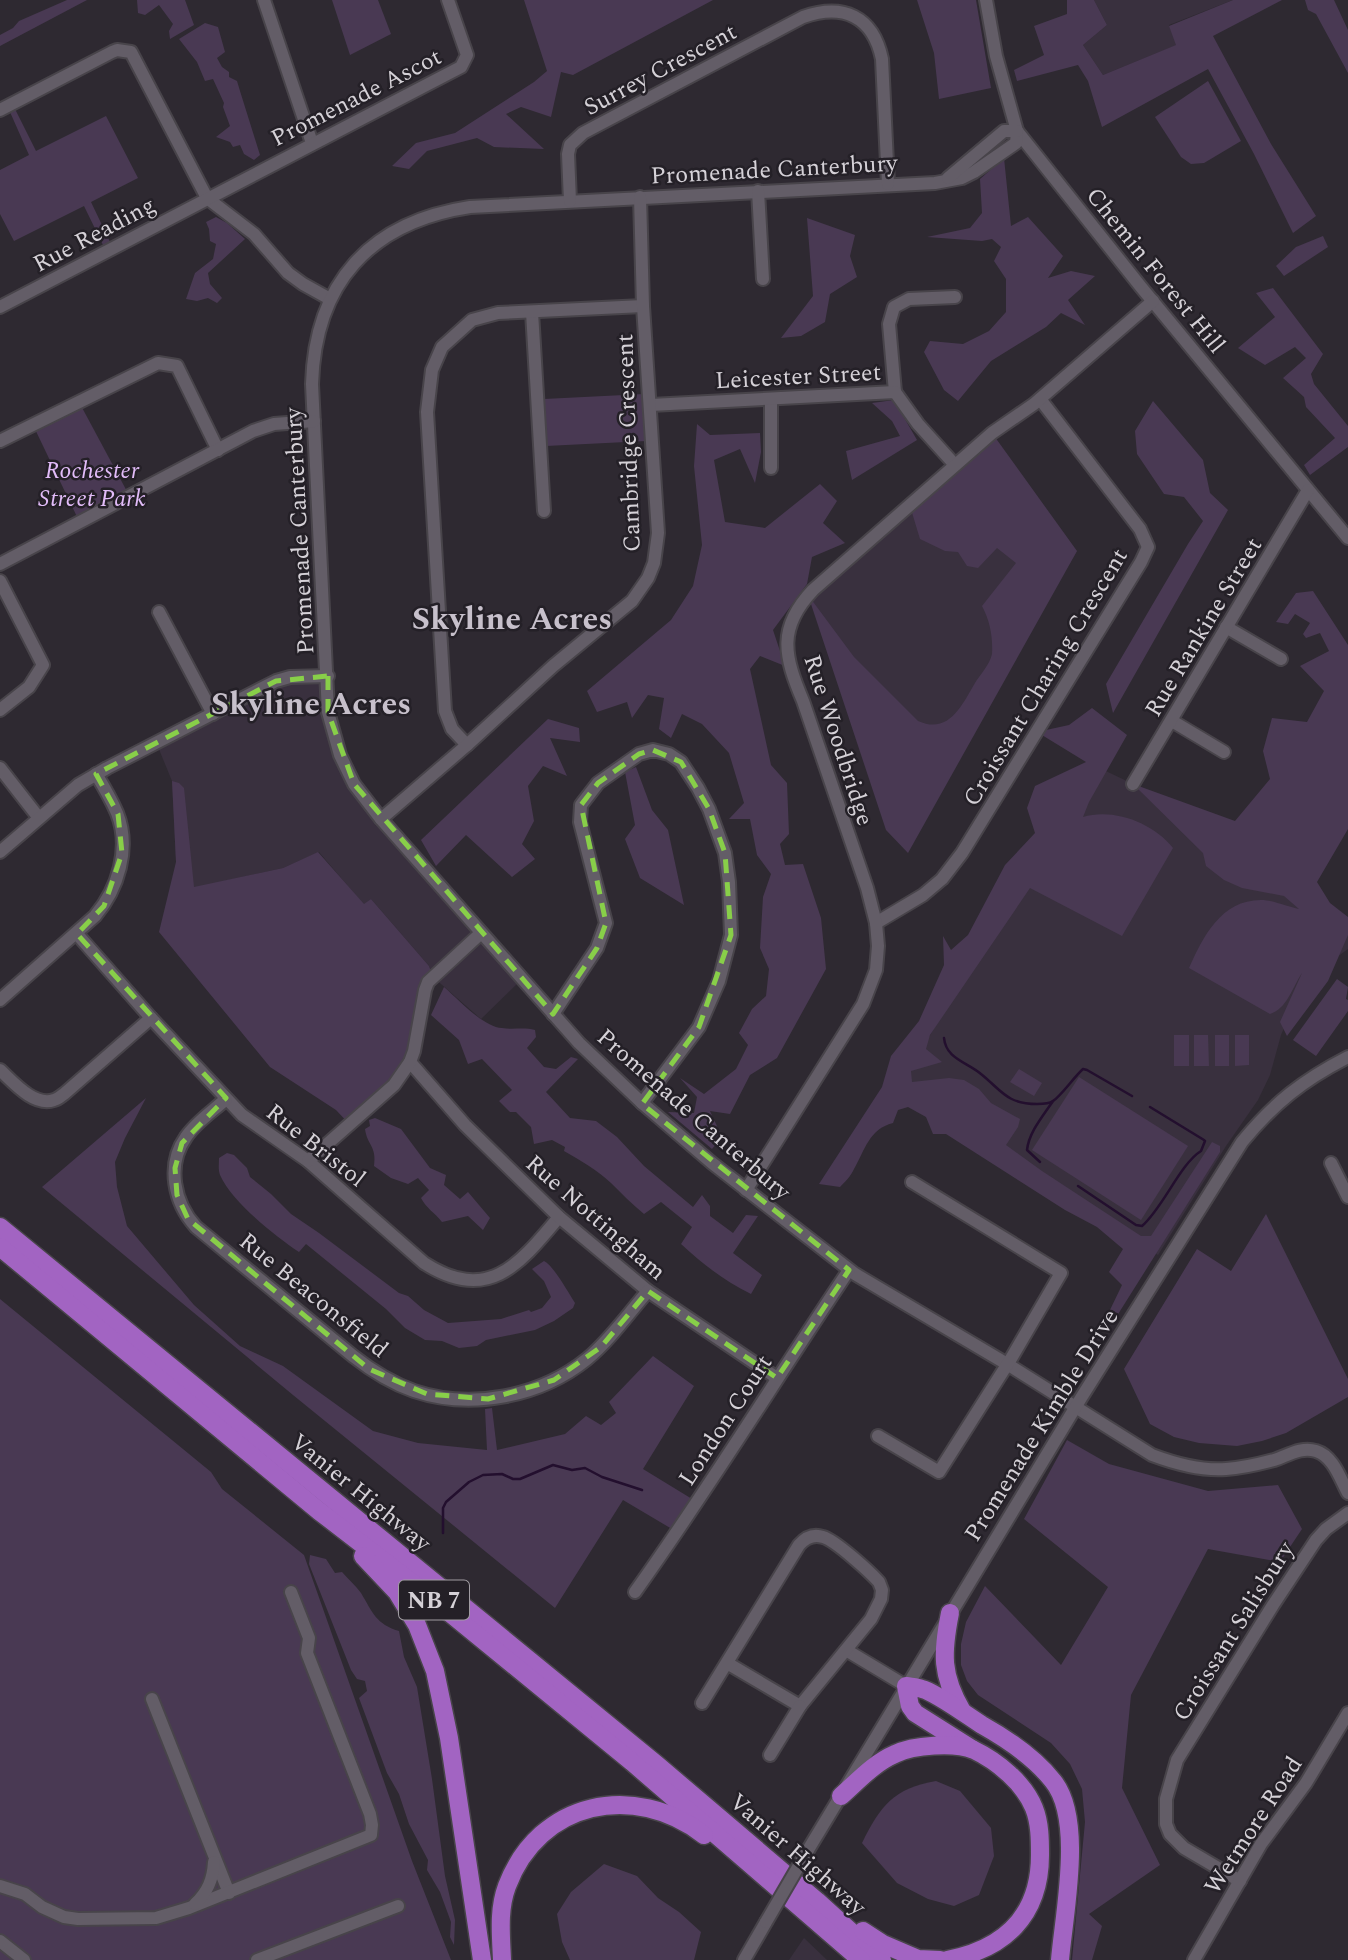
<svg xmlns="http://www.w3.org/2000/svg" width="1348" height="1960" font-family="Spectral,serif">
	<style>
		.built { fill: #39303e }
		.green { fill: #493953 }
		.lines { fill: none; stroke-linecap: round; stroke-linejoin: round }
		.stream { stroke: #230f2e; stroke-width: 2.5 }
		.minor-casing { stroke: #48444a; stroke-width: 16 }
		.highway-casing { stroke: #48444a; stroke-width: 21 }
		.minor { stroke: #635d67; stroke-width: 12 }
		.highway { stroke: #a264c2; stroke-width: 18 }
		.minor-bridge-casing { stroke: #48444a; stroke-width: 16; stroke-linecap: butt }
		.minor-bridge { stroke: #635d67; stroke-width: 12 }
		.marked { fill: none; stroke: #88cf49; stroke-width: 5; stroke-dasharray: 14 9; stroke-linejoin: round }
		.labels { text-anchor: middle; stroke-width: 5; stroke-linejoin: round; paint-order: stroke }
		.shield { fill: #242027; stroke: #a09ca2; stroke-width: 2 }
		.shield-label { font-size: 23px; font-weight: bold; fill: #d5d1d7 }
		.street-label { font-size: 24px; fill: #d5d1d7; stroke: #242027 }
		.park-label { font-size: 24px; font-style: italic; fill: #e2bcf9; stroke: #242027 }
		.district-label { font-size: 32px; font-weight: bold; fill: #c7c0cb; stroke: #242027 }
	</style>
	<rect width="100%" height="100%" fill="#2e2931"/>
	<g class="built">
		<polygon points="1094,0 1233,0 1169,25 1177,45 1103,75 1083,45 1107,25"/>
		<polygon points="910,506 1077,551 915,824 808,595"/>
		<polygon points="328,676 340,755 375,812 522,979 481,1019 433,977 429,966 371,899 364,905 319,852 283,868 194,888 176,862 172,781 156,742 276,681"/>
		<polygon points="1087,762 1133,784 1348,922 1348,949 1333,960 1292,1010 1281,1035 1270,1075 1258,1100 1226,1146 1158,1255 1013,1160 905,1079"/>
		<polygon points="804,1938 827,1960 789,1960"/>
	</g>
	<g class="green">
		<polygon points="67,0 87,0 0,46 0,35 13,28 19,21"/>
		<polygon points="137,0 185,0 194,25 170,39 169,31 173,24 159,5 145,15 138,13"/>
		<polygon points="332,0 378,0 391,34 350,55"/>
		<polygon points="524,0 713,0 573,75 561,72 551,117 521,107 506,114 544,149 494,147 477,138 427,151 409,169 392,166 416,143 455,133 534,82 547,71"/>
		<polygon points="917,0 976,0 991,88 939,99 934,53"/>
		<polygon points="1067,0 1094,0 1107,25 1083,45 1103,75 1176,45 1169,26 1233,0 1282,0 1213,36 1271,144 1316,216 1293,233 1254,154 1208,69 1102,127 1088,81 1078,65 1017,81 1014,70 1044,55 1034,26 1067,14"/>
		<polygon points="1305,0 1334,0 1348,30 1348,73 1316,14 1308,10"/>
		<polygon points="205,23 218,27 225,52 217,58 222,67 229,72 229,77 237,81 240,91 260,155 254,160 244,154 240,145 233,147 230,142 216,137 230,126 223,107 224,103 213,79 205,81 197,62 179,39"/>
		<polygon points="1208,81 1241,141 1204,163 1191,164 1181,157 1155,117"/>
		<polygon points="15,109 36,151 106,116 138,178 91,202 111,244 104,247 84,206 14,241 0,214 0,170 29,155 10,112"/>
		<polygon points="1004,158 1011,226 1028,217 1063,256 1048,278 1071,271 1095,276 1068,300 1085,325 1061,313 1046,327 991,361 958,401 944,390 924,352 930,341 963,344 989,331 1006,312 1006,279 994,261 1001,247 992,239 982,241 927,237 970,228 982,213 980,179"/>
		<polygon points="216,217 227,223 245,239 208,273 210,284 222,298 217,303 208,298 197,301 186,299 195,273 213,259 216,244 210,241 209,229 206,222"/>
		<polygon points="807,218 855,235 850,256 857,277 830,294 825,322 801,336 781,338 813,296"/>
		<polygon points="1323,236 1328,247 1284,276 1276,266 1296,247"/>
		<polygon points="1273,288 1323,354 1311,374 1314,384 1348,426 1348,447 1310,475 1304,465 1335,438 1306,407 1304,397 1283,378 1306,358 1295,347 1265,365 1238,348 1275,317 1256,293"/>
		<polygon points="644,394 646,441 546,446 544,399"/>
		<polygon points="894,400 917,440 852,480 846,451 900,436 892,421 872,403"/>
		<polygon points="1153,401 1203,460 1210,493 1228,510 1113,713 1106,684 1188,544 1203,521 1184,497 1164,494 1137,454 1135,431"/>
		<polygon points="79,402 130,497 80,523 33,425"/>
		<polygon points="697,424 710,435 760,433 761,452 755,483 740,449 714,460 725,522 765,528 820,484 837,501 823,523 845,543 812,557 807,584 773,630 785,666 760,656 750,669 771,765 787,783 789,834 780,844 785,865 803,864 821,918 826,969 777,1058 750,1075 730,1114 710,1111 722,1137 712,1149 668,1112 694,1113 697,1097 680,1078 704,1094 736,1069 748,1045 739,1033 752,1009 766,996 769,969 760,948 763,897 771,874 757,855 750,819 729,819 744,803 729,753 702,724 682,714 671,738 659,729 664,698 648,695 632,718 627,702 597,712 587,691 671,620 693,586 702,545 694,466"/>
		<path d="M992 433 1077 551 908 853 886 830 808 595 854 657 918 721C949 735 962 705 975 683 980 675 990 664 992 654 993 637 990 621 982 606L1016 563 997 548 978 568 967 566 958 552 945 551 920 539 910 506Z"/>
		<path d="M1313 591 1348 645V829L1317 882 1330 903 1348 917V935L1328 981 1287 1036 1280 1022 1302 973C1293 986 1287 1009 1270 1014L1189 968C1203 937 1221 900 1261 900 1273 900 1288 907 1299 909L1284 896 1242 888 1224 880 1206 866 1203 853 1133 784 1235 821 1270 779 1263 751 1272 718 1307 722 1324 691 1300 666 1329 651 1320 633 1306 638 1303 634 1310 623 1295 614 1288 624 1276 622 1296 593Z"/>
		<path d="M1092 708 1127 735 1089 802 1083 817C1114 808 1153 823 1173 848L1122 936 1030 888 930 1035 926 1049 942 1062 911 1071 912 1082 949 1078 964 1080 979 1089 991 1103 1020 1119 1018 1127 1006 1145 1042 1171 1141 1236H1151L1212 1142 1220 1146V1152L1115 1319 1109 1312 1122 1285 1109 1272 1123 1249 1097 1227 1065 1210 946 1134H933L926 1117 908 1107 898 1110 893 1123C869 1129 865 1150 854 1169 851 1176 845 1182 840 1187L819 1184 882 1087 891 1056 919 1021 944 965 943 936 951 950 968 935 1005 865 1035 833 1027 808 1035 786 1086 762 1037 732 1069 725Z"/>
		<polygon points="548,719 579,728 580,742 550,738 567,776 543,766 528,786 534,821 522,844 535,859 512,877 466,835 436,866 421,840"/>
		<polygon points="636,767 652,810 668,830 684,905 640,878 625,839 635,825 625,772"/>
		<polygon points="172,781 179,783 184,788 194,887 283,868 318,852 364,904 371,899 429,966 433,977 410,1062 351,1126 336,1110 270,1067 159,932 176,862"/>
		<polygon points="1337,979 1348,987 1346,999 1348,1000 1348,1011 1316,1056 1293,1040"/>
		<path d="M444 987C458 999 483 1027 502 1028 513 1030 524 1027 535 1030L536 1037 527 1048 544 1067 556 1069 571 1057 578 1059 546 1092 570 1118 596 1121 617 1137 644 1166 693 1207 702 1195 710 1206V1216L733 1233 746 1215 758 1216 733 1253 762 1275 751 1294C724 1281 703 1264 681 1244L692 1227 661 1202 644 1214C632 1204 622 1194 611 1183 597 1170 580 1160 564 1151L565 1147 552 1140 534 1144 531 1127 516 1112H510L499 1101 512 1090 482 1059 468 1064 459 1040 431 1015Z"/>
		<rect x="1174" y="1035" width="15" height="31"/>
		<polygon points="1194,1035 1208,1035 1209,1066 1194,1066"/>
		<rect x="1215" y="1035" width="14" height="31"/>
		<polygon points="1235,1035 1249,1035 1249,1065 1235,1066"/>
		<polygon points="1019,1069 1042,1083 1034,1096 1010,1082"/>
		<polygon points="1079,1077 1188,1146 1141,1220 1032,1150"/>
		<polygon points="146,1098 125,1138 115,1162 117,1187 127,1226 194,1305 240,1346 283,1366 373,1431 418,1443 487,1450 485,1409 492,1408 497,1450 565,1434 586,1416 601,1425 616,1413 609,1402 653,1356 694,1386 643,1469 697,1502 677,1532 623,1500 555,1608 293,1395 42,1187"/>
		<path d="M375 1118 401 1129 430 1168 446 1175 444 1185 460 1199 468 1192 490 1218 483 1230 468 1216 442 1222C435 1213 426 1208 421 1198L429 1190 418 1178 408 1184 391 1178 374 1166C377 1146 367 1145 365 1129L370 1126 369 1120Z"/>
		<path d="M227 1153 234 1155 247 1168 250 1177 271 1194 291 1214 319 1233 399 1293 408 1296 424 1310 448 1323 501 1319 529 1310 531 1312 542 1308 551 1297 544 1281 532 1269 544 1261C553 1265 568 1292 575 1303L573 1308 554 1321 535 1330 486 1340 477 1346 459 1348 442 1341 425 1340 405 1328 386 1309 306 1244 299 1252C274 1235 232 1202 220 1175 218 1169 219 1164 219 1158Z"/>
		<polygon points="1266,1214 1348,1379 1348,1397 1286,1433 1262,1441 1237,1446 1199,1443 1174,1437 1150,1424 1124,1369 1197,1249 1231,1271"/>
		<polygon points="0,1299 211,1472 222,1489 304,1555 412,1861 451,1960 0,1960"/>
		<polygon points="1067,1440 1109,1464 1208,1491 1278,1485 1302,1529 1280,1562 1208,1549 1131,1695 1122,1788 1160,1865 1089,1914 1102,1926 1092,1960 1072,1960 1085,1822 1082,1789 1070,1764 1051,1743 978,1695 967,1681 961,1665 961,1644 966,1622 985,1586 1061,1665 1108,1587 1024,1519"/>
		<path d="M310 1555 326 1559 335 1573 342 1572C348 1579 356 1586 361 1593 373 1613 376 1624 399 1631L404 1657 417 1687 432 1779 445 1876 455 1920 454 1945 450 1937 451 1922 440 1892 427 1870 428 1860 409 1824 399 1794 387 1773 359 1698 367 1691 365 1681 357 1679 351 1670 309 1564Z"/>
		<path d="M936 1781 960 1791 991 1828 994 1856 979 1895 954 1906 928 1899 897 1883 862 1843C880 1806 894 1788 936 1781Z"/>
		<polygon points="604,1864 637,1876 658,1898 679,1912 701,1932 694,1960 570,1960 562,1942 557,1914 571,1892"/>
	</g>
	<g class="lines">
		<g class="stream">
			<path d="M944 1038C946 1059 967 1062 981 1074 1002 1091 1007 1104 1037 1104 1042 1104 1049 1104 1053 1101 1061 1096 1074 1077 1083 1069L1087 1070 1132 1096"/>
			<polyline points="1150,1107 1204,1140"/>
			<path d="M1040 1162 1027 1150C1029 1132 1043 1116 1053 1101"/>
			<path d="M1078 1186 1136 1225 1142 1226C1163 1208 1180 1164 1201 1151L1205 1141"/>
			<polyline points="443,1533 443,1508 446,1502 469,1482 483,1475 502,1474 513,1479 520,1479 553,1465 572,1470 585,1468 602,1477 642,1490"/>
		</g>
		<defs>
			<g id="minor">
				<polyline points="264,0 312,143"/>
				<polyline points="986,0 996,56 1017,131 1141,287 1348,538"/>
				<polyline points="0,110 112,52 117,50 131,52 207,198 254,234 288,273 303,284 330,299"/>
				<path d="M1017 131 1016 143 974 172 962 178 935 183 470 207C370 222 315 283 312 384L328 712 340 755 354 784 381 819 579 1043 642 1103 712 1163 855 1274 1007 1364 1152 1455C1176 1464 1201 1471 1226 1469 1242 1468 1259 1464 1274 1460 1287 1456 1301 1446 1316 1451 1333 1456 1340 1478 1348 1493"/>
				<polyline points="948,178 1004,131 1017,131"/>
				<polyline points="758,191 763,279"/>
				<path d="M570 201 568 154 570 145 583 133 803 17C843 3 873 16 882 59L888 184"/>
				<polyline points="0,307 461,67 467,55 448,0"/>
				<polyline points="532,312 544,511"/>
				<polyline points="895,392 889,324 894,307 909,299 955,297"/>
				<polyline points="771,399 771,468"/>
				<polyline points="651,405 895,392 918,424 955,465"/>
				<polyline points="0,441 158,363 177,366 218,450"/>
				<polyline points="0,564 253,431 274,424 314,421"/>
				<polyline points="0,581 43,665 29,687 0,710"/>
				<polyline points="159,612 213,714"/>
				<polyline points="1226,627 1281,659"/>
				<polyline points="1172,721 1224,752"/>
				<polyline points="467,745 452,729 445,711 427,412 432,370 442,347 472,320 498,313 643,306"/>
				<polyline points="0,768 39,818"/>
				<polyline points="1133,784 1308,490"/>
				<polyline points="381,819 467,745 553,666 632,601 648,578 654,563 658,533 643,306 640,197"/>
				<polyline points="0,852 78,785 107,768 276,681 290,677 328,676"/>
				<polyline points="876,923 923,895 942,879 962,853 1141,562 1148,547 1140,529 1040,399"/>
				<path d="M77 934 151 1018 242 1115 308 1161 424 1263C488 1304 519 1265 559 1217"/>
				<path d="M0 1000 95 916C118 889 131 848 117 813 111 799 104 787 96 774"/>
				<polyline points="553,1014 597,948 606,923 580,822 581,805 598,783 639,754 653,750 669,754 681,762 698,788 709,809 725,853 729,882 731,935 719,981 699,1027 642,1103"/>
				<polyline points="410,1062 465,1125 559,1217 648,1291 777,1378"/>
				<path d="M0 1070C13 1082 34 1107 54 1100 58 1099 61 1096 64 1094L151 1018"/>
				<path d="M226 1099C213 1111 196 1122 186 1137 166 1165 174 1203 196 1227L353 1356C372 1371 391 1383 414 1391 471 1410 540 1397 587 1359 610 1340 628 1314 648 1291"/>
				<polyline points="308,1161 394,1085 410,1062 414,1051 425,990 428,982 481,933"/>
				<polyline points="1331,1163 1348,1197"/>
				<path d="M746 1190 863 1004 876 970 878 946 876 923 867 888 803 701C784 656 777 628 813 590L992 433 1034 404 1153 301"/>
				<polyline points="878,1436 939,1472 1012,1357 1061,1273 912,1182"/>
				<path d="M635 1592C710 1487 777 1377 849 1270"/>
				<polyline points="846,1650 906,1686"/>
				<polyline points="152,1699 229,1893"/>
				<path d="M702 1703 799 1545C806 1537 814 1534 823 1537 835 1540 870 1572 879 1582L882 1590 881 1599 871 1619 800 1706 727 1663"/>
				<polyline points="770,1755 800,1706"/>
				<path d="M808 1850 1081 1398 1242 1142C1274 1103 1303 1080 1348 1057"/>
				<polyline points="1240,1881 1184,1848 1170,1834 1166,1824 1166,1799 1177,1760 1273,1605 1316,1540 1326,1529 1348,1513"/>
				<polyline points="0,1886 25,1894 42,1907 64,1917 78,1919 156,1918 189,1908 371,1835 372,1825 370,1814 307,1653 309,1638 291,1592"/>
				<path d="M195 1904C208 1892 213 1879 214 1862"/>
				<polyline points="0,1941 24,1960"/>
				<polyline points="257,1960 398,1906"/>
				<polyline points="744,1960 766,1922"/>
				<polyline points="1194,1960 1261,1844 1306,1783 1348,1713"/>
			</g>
			<g id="highway">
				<polyline points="0,1227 656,1764 817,1901 882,1960"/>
				<polyline points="0,1247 319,1511 428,1595 632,1762 861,1960"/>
				<polyline points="363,1556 397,1592 417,1625 435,1671 449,1738 482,1960"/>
				<path d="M950 1613C942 1653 941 1675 962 1711"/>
				<path d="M972 1749 915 1713 910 1706 906 1686C912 1687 917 1687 922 1689 935 1692 968 1716 982 1725 1007 1739 1035 1758 1053 1781 1084 1819 1064 1913 1060 1960"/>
				<path d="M841 1796C858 1781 874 1763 895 1754 913 1745 955 1742 974 1750 997 1761 1024 1783 1034 1808 1040 1823 1040 1840 1040 1855 1040 1916 1004 1949 947 1960"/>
				<polyline points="863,1931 883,1944 918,1959 940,1960"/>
				<path d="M502 1960C501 1935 498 1910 507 1886 539 1801 634 1781 704 1835"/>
			</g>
		</defs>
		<use href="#minor" class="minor-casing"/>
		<use href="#highway" class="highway-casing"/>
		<use href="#minor" class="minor"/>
		<use href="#highway" class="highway"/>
		<defs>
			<polyline id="minor-bridge" points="766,1922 808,1850"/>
		</defs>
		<use href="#minor-bridge" class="minor-bridge-casing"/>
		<use href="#minor-bridge" class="minor-bridge"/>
	</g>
	<path class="marked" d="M328 676V712L354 784 553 1014 597 948 606 923 581 805 598 783 639 754 653 750 681 762 709 809 725 853 731 935 699 1027 642 1104 849 1270 777 1378 648 1291 601 1347 554 1380 488 1399 427 1394 369 1369 188 1219 177 1195 175 1168 182 1143 226 1098 77 934 104 906 122 853 118 814 96 774 276 681Z"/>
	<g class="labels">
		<rect class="shield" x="399" y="1580.5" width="70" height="39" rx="5"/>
		<g class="shield-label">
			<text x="434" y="1608">NB 7</text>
		</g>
		<g class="street-label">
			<text transform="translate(660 69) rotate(-28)" y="8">Surrey Crescent</text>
			<text transform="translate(356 97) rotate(-27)" y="8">Promenade Ascot</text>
			<text transform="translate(774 169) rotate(-3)" y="8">Promenade Canterbury</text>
			<text transform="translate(94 234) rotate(-28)" y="8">Rue Reading</text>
			<text transform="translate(1156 270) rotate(51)" y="8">Chemin Forest Hill</text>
			<text transform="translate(798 376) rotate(-3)" y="8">Leicester Street</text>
			<text transform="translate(628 443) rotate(-92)" y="8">Cambridge Crescent</text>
			<text transform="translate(299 531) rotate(-93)" y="8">Promenade Canterbury</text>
			<text transform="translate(1203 627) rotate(-59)" y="8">Rue Rankine Street</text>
			<text transform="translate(1045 677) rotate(-59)" y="8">Croissant Charing Crescent</text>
			<text transform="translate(839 740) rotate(72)" y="8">Rue Woodbridge</text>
			<text transform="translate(694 1114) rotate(41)" y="8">Promenade Canterbury</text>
			<text transform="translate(316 1145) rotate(38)" y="8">Rue Bristol</text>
			<text transform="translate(596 1217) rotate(41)" y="8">Rue Nottingham</text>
			<text transform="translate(314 1295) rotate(39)" y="8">Rue Beaconsfield</text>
			<text transform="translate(725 1420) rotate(-57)" y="8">London Court</text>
			<text transform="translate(1041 1425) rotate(-58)" y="8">Promenade Kimble Drive</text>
			<text transform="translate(361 1492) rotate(39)" y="8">Vanier Highway</text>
			<text transform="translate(1233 1631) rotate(-58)" y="8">Croissant Salisbury</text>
			<text transform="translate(1253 1825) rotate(-57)" y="8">Wetmore Road</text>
			<text transform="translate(798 1854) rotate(41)" y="8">Vanier Highway</text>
		</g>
		<g class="park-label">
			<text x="92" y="478">Rochester<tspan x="92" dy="28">Street Park</tspan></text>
		</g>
		<g class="district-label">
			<text x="512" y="629">Skyline Acres</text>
			<text x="311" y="714">Skyline Acres</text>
		</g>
	</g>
</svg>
